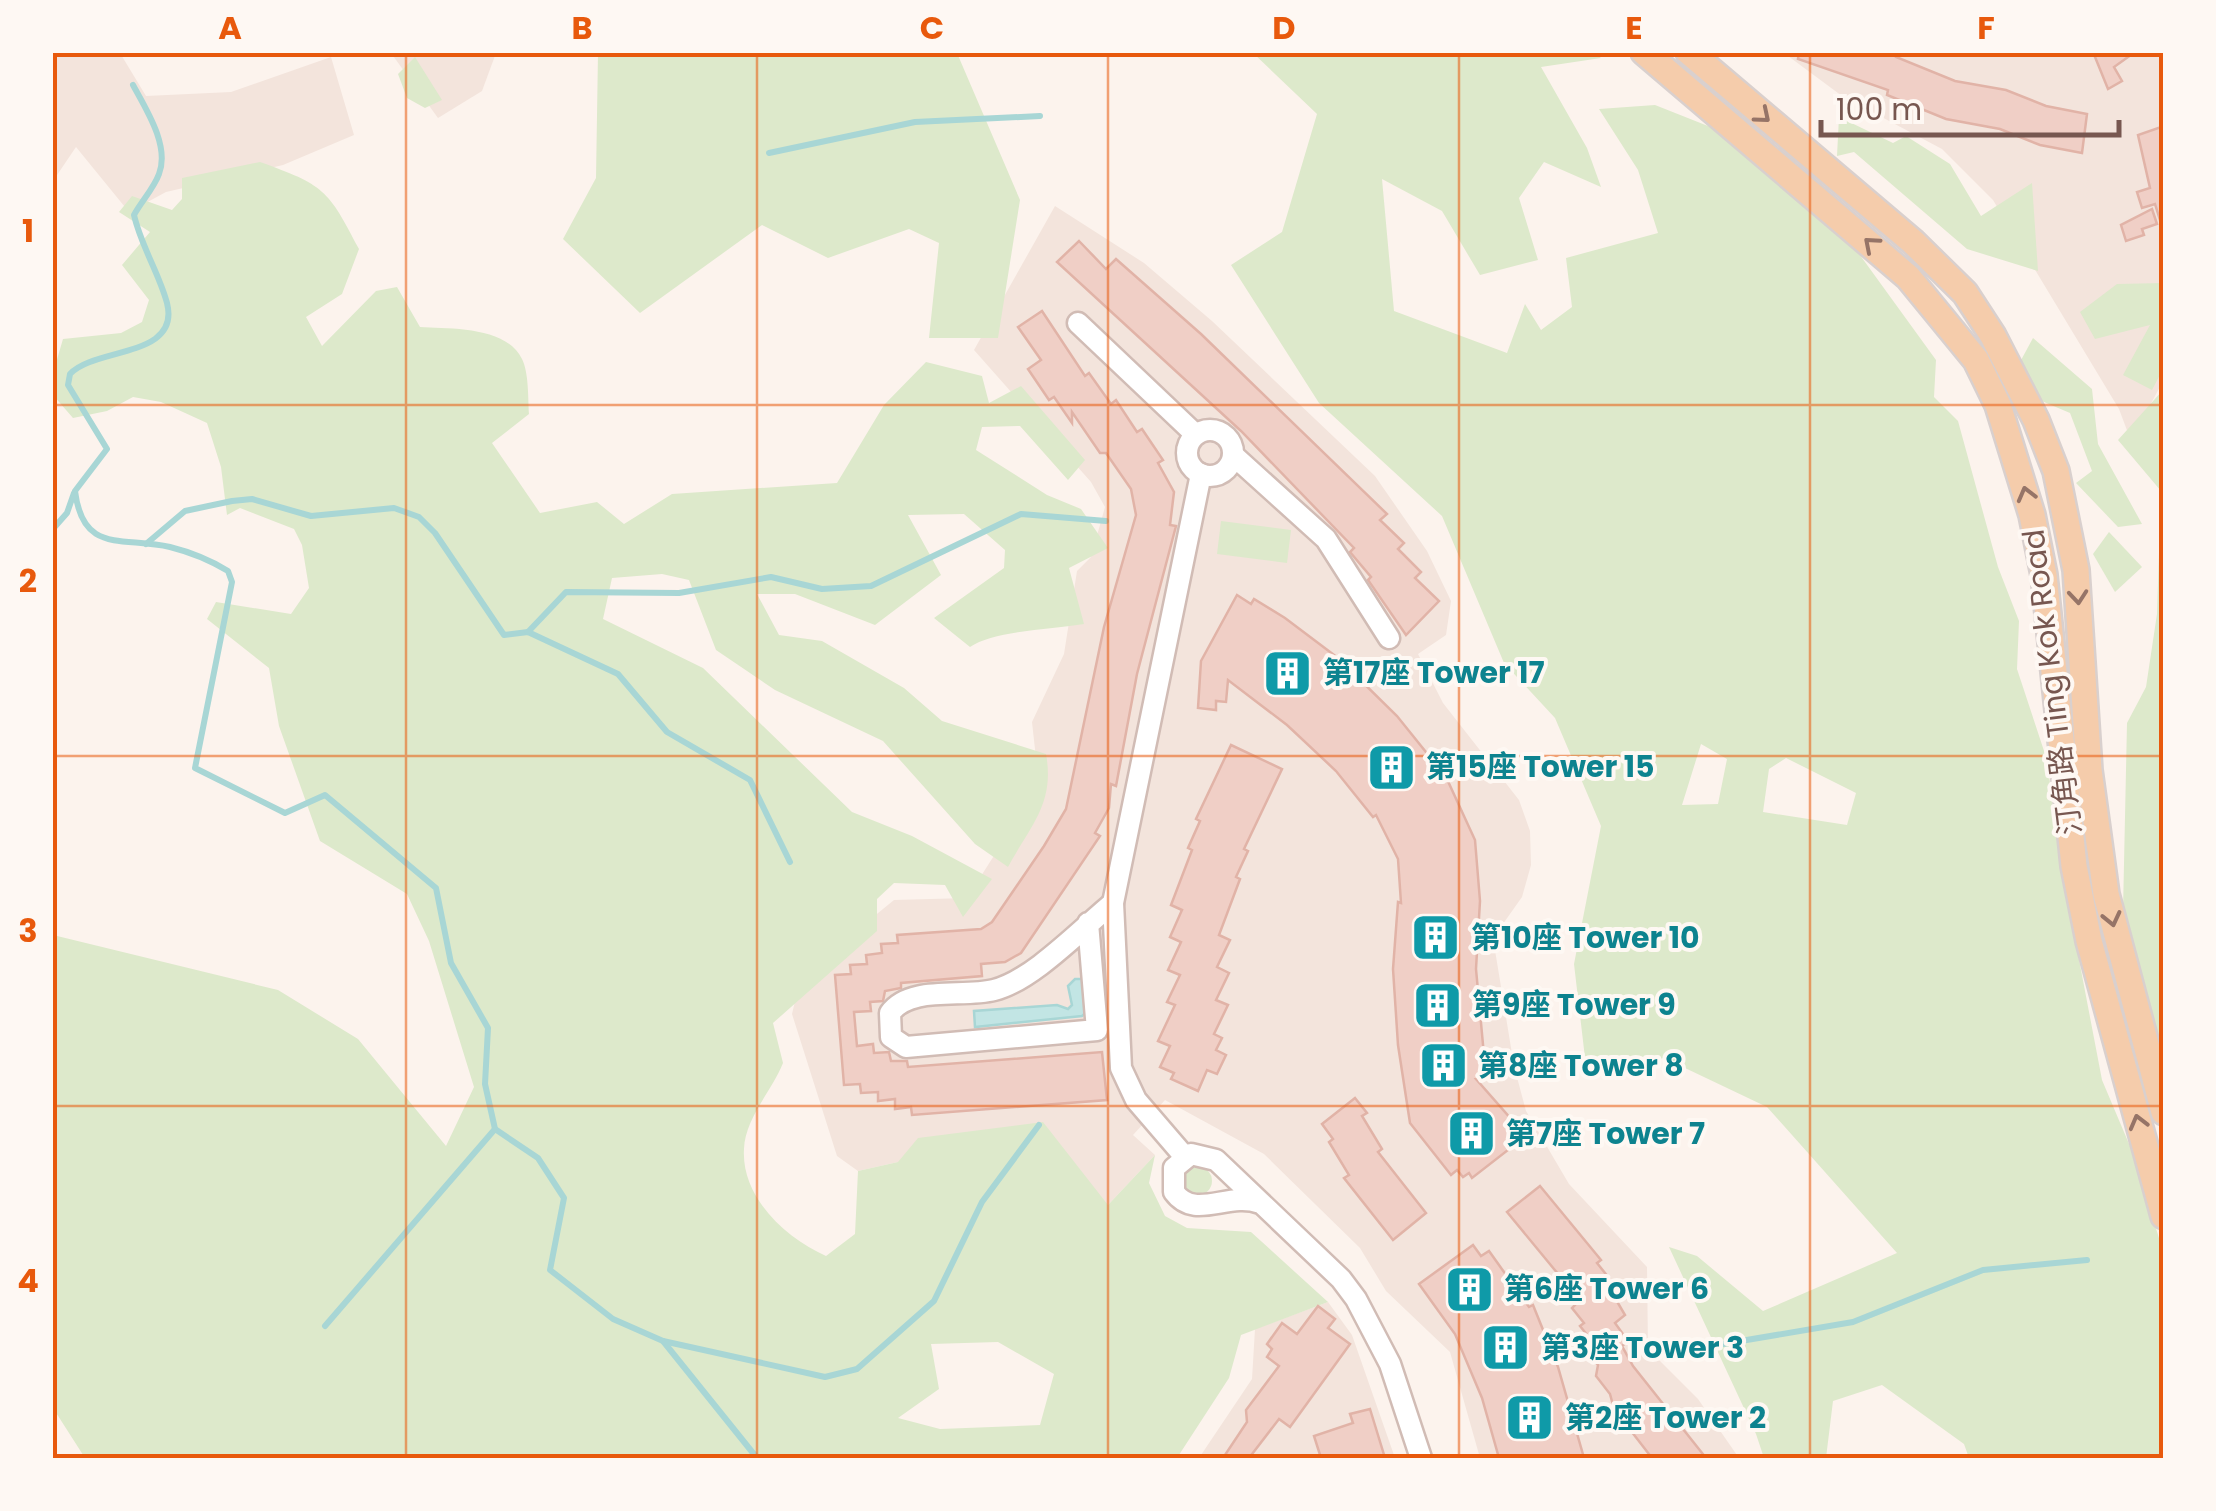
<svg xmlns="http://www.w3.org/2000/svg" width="2216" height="1511" font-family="Poppins,'Noto Sans TC',sans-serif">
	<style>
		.residential { fill: #f3e4dc }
		.green { fill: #dde9cb; fill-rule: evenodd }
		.water { fill: #c2e5e4; stroke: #a8d6d5; stroke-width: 2.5 }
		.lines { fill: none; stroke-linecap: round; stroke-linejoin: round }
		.stream { stroke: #a8d6d5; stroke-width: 6 }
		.building { fill: #f0cfc6; stroke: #e1b3a7; stroke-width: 2.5 }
		.minor-casing { stroke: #d1bcb5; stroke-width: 25 }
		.major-casing { stroke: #d9d0ce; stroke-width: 30 }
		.minor { stroke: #fff; stroke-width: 20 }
		.major { stroke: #f5ccab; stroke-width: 25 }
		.oneway { stroke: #967467 }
		.grid { fill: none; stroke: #e8590c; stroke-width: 2.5; stroke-opacity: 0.55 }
		.labels { text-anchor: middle; stroke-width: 8; stroke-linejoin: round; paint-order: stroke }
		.culture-label { font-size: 30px; font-weight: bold; fill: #0d838f; stroke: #fef8f3; text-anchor: start }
		.street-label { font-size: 30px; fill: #775750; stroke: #fef8f3 }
		.neatline { fill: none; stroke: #e8590c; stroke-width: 4 }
		.grid-label { font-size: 32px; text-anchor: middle; font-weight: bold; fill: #e8590c }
	</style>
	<rect width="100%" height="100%" fill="#fcf3ed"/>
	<g class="residential">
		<polygon points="53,53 120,53 146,96 231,92 331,57 354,135 283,165 166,192 129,212 76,147 53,181"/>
		<polygon points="391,53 496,53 482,91 438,118"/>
		<polygon points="1784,53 2163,53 2163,381 2131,441 2119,409 1993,200 1942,149 1842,96"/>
		<polygon points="1055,206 1144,263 1212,321 1375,476 1427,551 1451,601 1446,635 1418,654 1443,703 1519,800 1530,831 1531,865 1522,897 1493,938 1514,1066 1526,1111 1569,1184 1647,1267 1648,1349 1698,1399 1739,1458 1480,1458 1450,1352 1386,1291 1360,1248 1264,1154 1165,1100 1133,1135 1155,1155 1108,1205 898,1162 858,1171 837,1156 792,1014 801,976 894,900 967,898 1039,785 1032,722 1064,654 1077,571 1091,557 1105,507 1091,482 974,350"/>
		<polygon points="1328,1302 1352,1335 1395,1458 1199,1458 1252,1379 1255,1329"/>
	</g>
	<g class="green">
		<path d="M1252 52H1592L1601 58 1541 67 1587 148 1601 187 1544 162 1519 198 1538 260 1480 275 1442 211 1382 179 1394 311 1507 353 1525 304 1541 330 1572 307 1566 258 1658 233 1638 170 1599 109 1655 105 1713 128 1857 251 1936 360 1934 397 1958 421 1998 567 2019 621 2017 669 2047 760 2060 860 2102 1080 2132 1151 2163 1251V1458H1969L1964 1444 1882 1385 1833 1401 1826 1458H1764L1756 1434 1669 1247 1697 1256 1763 1311 1897 1253 1767 1107 1664 1058 1587 1075 1574 964 1601 826 1555 718 1504 663 1442 516 1319 403 1231 265 1282 232 1317 114ZM1701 744 1727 759 1718 804 1682 805ZM1786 758 1856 793 1847 825 1763 812 1769 769Z"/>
		<polygon points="598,53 957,53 1020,200 998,338 929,338 939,243 909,229 828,258 762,225 640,313 563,239 596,178"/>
		<polygon points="415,57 442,100 425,108 407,98 398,74"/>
		<polygon points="1839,117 1893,143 1906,136 1950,164 1981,216 2032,183 2038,271 1967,249 1854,152 1837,156"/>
		<path d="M260 162C324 185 328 189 359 249L342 294 306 317 322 346 376 291 397 287 420 327C450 329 506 326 522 359 529 373 528 399 529 414L492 443 540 513 597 502 624 524 672 494 837 483 884 405 926 362 982 376 989 403 1021 386 1085 460 1068 480 1020 426 982 427 976 450 1047 495 1081 509 1108 548 1069 568 1084 624C1053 629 993 631 970 647L934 618 1004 568 1005 550 964 514 908 515 941 575 875 625 795 594H757L779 635 822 641 904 688 942 721 1046 754C1055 803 1031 825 1008 867L975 844 883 741 775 690 716 650 689 580 662 574 612 578 603 619 703 668 852 812 912 836 992 879 963 917 945 885 894 883 877 899V931L773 1023 783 1063C772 1091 745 1118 744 1149 741 1198 787 1239 826 1256L855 1234 858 1171 898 1162 918 1138 1043 1122 1108 1205 1155 1155 1149 1183 1165 1216 1187 1228 1251 1232 1328 1302 1241 1335 1229 1378 1177 1458H85L53 1408V935L278 990 358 1039 446 1146 474 1087 429 941 407 894 320 841 279 726 269 668 207 619 216 602 291 614 309 588 302 545 294 529 240 508 227 515 221 467 207 423 161 402 133 397 107 411 73 418 53 395V373L63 339 121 333 142 322 149 300 122 265 150 232 119 212 132 196 172 210 182 199V178ZM998 1342 1054 1374 1040 1425 940 1429 898 1418 939 1389 931 1344Z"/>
		<polygon points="2163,283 2163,369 2152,390 2123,375 2150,325 2095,339 2080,312 2117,284"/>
		<polygon points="2033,338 2092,389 2098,444 2142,524 2118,527 2076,483 2092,471 2070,413 2037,399 2020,362"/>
		<polygon points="2163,390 2163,1074 2151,1007 2123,911 2127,723 2146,687 2157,614 2161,491 2118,440"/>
		<polygon points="1221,521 1291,530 1287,563 1217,554"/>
		<polygon points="2109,532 2142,567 2115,592 2093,554"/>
		<circle cx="1198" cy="1181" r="14"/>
	</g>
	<polygon class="water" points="1075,979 1085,979 1089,1010 1082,1016 975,1027 974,1011 1057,1005 1068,1009 1072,1005 1068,986"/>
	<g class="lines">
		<g class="stream">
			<path d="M133 85C146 109 170 146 159 174 154 188 141 202 134 215 141 246 159 273 167 303 181 358 95 347 70 374L68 385 107 449 75 491C83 555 123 536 170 547 190 552 210 560 228 571L232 582 195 768 285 813 325 795 436 888 451 963 488 1028 485 1084 495 1129 538 1158 564 1198 550 1270 613 1319 663 1341 757 1458"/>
			<polyline points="769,153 915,122 1040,116"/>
			<polyline points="52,530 67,513 74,493"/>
			<polyline points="146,544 185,511 232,501 252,499 311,516 394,508 419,517 435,533 504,635 528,632 618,674 667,732 750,780 790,862"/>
			<polyline points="528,632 566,592 679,593 771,577 822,589 871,586 1021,514 1106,521"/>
			<polyline points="325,1326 495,1129"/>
			<polyline points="663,1341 825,1377 857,1369 934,1301 982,1202 1039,1125"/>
			<polyline points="1717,1345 1853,1322 1983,1270 2087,1260"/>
		</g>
	</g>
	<g class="building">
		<polygon points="1799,52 1897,52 1896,57 1955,81 2006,90 2046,106 2087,114 2082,153 2040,145 2000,129 1946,119 1887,95 1888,90 1798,59"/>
		<polygon points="2093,52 2135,52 2114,67 2122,81 2108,89"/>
		<polygon points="2164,126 2164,220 2160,220 2155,204 2142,208 2137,192 2150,188 2138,135"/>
		<polygon points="2152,209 2157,224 2142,229 2144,235 2126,241 2121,225"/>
		<polygon points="1079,241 1106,269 1116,259 1201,334 1387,514 1380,520 1404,543 1398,549 1421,572 1415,578 1439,601 1406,635 1368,580 1371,577 1350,552 1354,548 1241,431 1057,262"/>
		<polygon points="1042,311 1085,376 1089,373 1111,404 1116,400 1137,432 1142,429 1163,460 1158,463 1174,492 1170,525 1176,526 1137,674 1116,786 1111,784 1109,808 1095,833 1100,836 1021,953 1005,962 981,964 982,976 901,983 901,988 885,991 883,1001 870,1002 871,1011 854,1012 857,1046 873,1044 874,1053 889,1052 891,1061 907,1061 908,1067 1102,1052 1107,1100 912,1115 911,1107 895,1109 895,1099 878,1101 878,1092 861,1093 860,1084 844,1085 835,975 851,974 850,965 867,964 866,955 882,953 881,944 898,943 897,935 981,929 992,922 1044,846 1066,809 1104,627 1136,515 1131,489 1106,453 1100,453 1072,412 1072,423 1054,397 1049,400 1028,369 1041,360 1018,327"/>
		<polygon points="1237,595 1251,604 1254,599 1285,618 1338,658 1397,716 1446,777 1475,840 1480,901 1476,969 1486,1077 1476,1079 1526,1136 1472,1178 1469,1173 1463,1177 1457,1170 1451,1175 1410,1123 1398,1045 1393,969 1398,902 1401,903 1398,859 1376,815 1373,817 1336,771 1287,725 1228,680 1226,702 1216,701 1216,710 1198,708 1201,661"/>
		<polygon points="1231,745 1282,769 1244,849 1248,851 1236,877 1240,879 1219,935 1230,940 1217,967 1229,973 1216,1000 1228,1005 1214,1034 1222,1038 1216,1050 1226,1055 1217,1074 1207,1070 1198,1091 1171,1079 1174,1073 1160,1067 1170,1046 1158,1041 1175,1005 1167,1002 1180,975 1168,970 1181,942 1170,937 1182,910 1171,905 1192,850 1188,848 1200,821 1196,819"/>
		<polygon points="1355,1098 1367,1113 1362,1116 1382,1149 1378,1152 1426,1213 1393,1240 1344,1178 1349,1175 1329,1142 1333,1139 1322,1124"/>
		<polygon points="1540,1186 1601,1260 1597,1263 1609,1278 1605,1281 1625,1315 1615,1323 1628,1341 1622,1346 1633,1366 1706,1458 1652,1458 1614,1409 1610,1394 1596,1376 1598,1365 1589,1353 1587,1345 1592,1341 1580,1326 1584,1323 1572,1308 1576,1304 1564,1289 1568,1286 1507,1212"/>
		<polygon points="1473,1245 1481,1256 1489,1251 1529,1307 1533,1305 1558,1367 1584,1458 1499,1458 1482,1398 1455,1334 1419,1284"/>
		<polygon points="1318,1306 1335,1319 1328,1328 1350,1344 1290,1427 1279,1419 1249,1458 1223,1458 1247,1422 1246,1410 1279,1366 1267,1357 1272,1349 1267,1344 1282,1323 1297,1334"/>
		<polygon points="1370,1409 1385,1458 1321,1458 1314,1436 1353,1423 1350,1414"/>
	</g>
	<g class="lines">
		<defs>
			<g id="minor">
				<polyline points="1078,323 1195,434"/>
				<circle cx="1210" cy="453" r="23"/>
				<polyline points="1233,455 1326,539 1389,638"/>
				<path d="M1088 923 1097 1030 906 1047 891 1037 890 1013C910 985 963 998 994 990 1032 981 1081 929 1113 903"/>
				<polyline points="1185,1157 1136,1100 1121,1068 1113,903 1201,474"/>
				<path d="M1260 1203C1228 1191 1195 1221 1174 1192V1168L1191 1154 1216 1160 1341 1279 1356 1299 1390 1364 1421 1458"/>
			</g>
			<g id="major">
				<polyline points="1644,52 1908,277 1976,360 1998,405 2032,515 2044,575 2074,866 2089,941 2164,1216"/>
				<polyline points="1689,52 1913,242 1965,293 1993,336 2036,420 2056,471 2076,570 2089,770 2106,894 2164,1112"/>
			</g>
		</defs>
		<use href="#minor" class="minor-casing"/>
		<use href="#major" class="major-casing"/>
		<use href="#minor" class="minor"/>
		<use href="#major" class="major"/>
	</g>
	<defs><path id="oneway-chevron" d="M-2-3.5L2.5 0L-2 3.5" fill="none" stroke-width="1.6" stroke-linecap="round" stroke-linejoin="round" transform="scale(2.5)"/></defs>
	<g class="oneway">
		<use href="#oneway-chevron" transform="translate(1763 116) rotate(40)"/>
		<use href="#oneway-chevron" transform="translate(1871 244) rotate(-139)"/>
		<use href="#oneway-chevron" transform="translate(2026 494) rotate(-105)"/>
		<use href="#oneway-chevron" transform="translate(2078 597) rotate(85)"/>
		<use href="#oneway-chevron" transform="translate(2112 919) rotate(77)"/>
		<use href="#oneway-chevron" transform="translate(2138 1122) rotate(-105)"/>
	</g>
	<path class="grid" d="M406 52V1458M757 52V1458M1108 52V1458M1459 52V1458M1810 52V1458M52 405H2164M52 756H2164M52 1106H2164"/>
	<defs>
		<symbol id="building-square" viewBox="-11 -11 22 22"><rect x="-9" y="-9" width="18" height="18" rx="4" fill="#0f9aa8" stroke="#fef8f3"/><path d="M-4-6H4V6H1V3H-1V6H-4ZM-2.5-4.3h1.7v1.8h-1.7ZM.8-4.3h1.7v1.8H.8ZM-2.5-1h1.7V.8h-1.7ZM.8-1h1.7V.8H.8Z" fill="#fff"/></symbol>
	</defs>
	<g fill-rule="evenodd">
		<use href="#building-square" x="1260" y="646" width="55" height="55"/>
		<use href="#building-square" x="1364" y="740" width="55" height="55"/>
		<use href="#building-square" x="1408" y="910" width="55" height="55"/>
		<use href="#building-square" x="1410" y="978" width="55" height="55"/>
		<use href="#building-square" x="1416" y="1038" width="55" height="55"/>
		<use href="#building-square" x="1444" y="1106" width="55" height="55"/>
		<use href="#building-square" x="1442" y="1262" width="55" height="55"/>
		<use href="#building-square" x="1478" y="1320" width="55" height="55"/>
		<use href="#building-square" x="1502" y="1390" width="55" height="55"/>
	</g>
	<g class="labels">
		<g class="culture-label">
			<text x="1323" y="683">第17座 Tower 17</text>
			<text x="1426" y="777">第15座 Tower 15</text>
			<text x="1471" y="948">第10座 Tower 10</text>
			<text x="1472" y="1015">第9座 Tower 9</text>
			<text x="1478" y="1076">第8座 Tower 8</text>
			<text x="1506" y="1144">第7座 Tower 7</text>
			<text x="1504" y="1299">第6座 Tower 6</text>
			<text x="1541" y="1358">第3座 Tower 3</text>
			<text x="1565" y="1428">第2座 Tower 2</text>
		</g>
		<g class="street-label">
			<text transform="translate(2052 682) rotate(-97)" y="10">汀角路 Ting Kok Road</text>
		</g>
	</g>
	<rect width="2216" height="1511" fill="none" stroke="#fef8f3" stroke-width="110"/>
	<path d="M1821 120v15h298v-15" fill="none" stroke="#775750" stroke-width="5"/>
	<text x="1836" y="120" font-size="30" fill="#775750" stroke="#fef8f3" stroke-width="8" paint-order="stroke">100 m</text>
	<rect x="55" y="55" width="2106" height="1401" class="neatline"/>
	<g class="grid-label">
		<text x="230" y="39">A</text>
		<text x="582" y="39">B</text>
		<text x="932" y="39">C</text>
		<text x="1284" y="39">D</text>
		<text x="1634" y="39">E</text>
		<text x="1986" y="39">F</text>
		<text x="28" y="242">1</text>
		<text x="28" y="592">2</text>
		<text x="28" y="942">3</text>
		<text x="28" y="1292">4</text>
	</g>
</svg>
